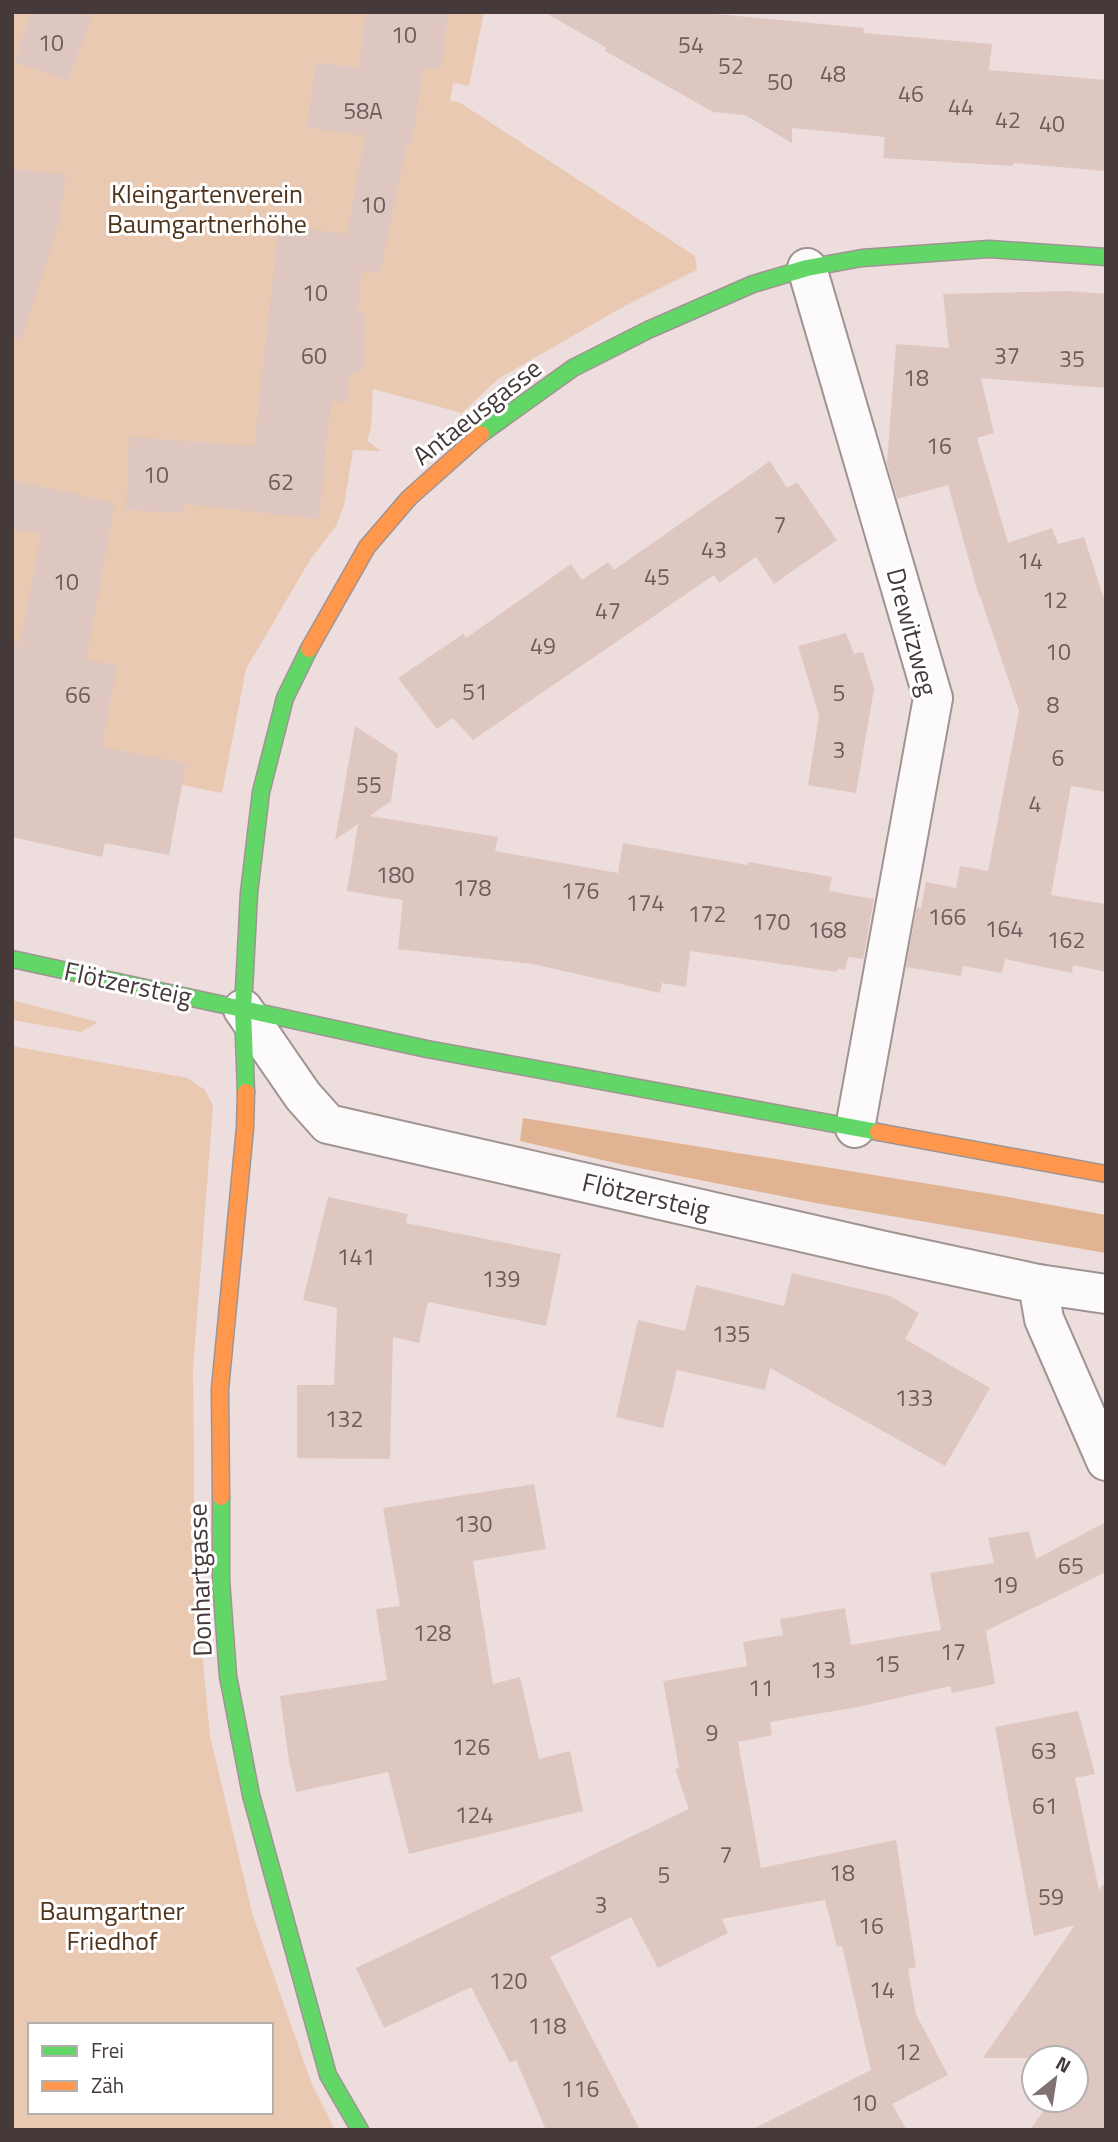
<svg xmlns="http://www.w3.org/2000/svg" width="1118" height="2142" font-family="'Titillium Web',sans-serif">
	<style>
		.green { fill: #eac9b3; fill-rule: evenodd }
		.forest { fill: #e0b493 }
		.building { fill: #dfc7c1 }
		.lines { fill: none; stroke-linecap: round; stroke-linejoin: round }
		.street-casing { stroke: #a09493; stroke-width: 42 }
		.fast-casing { stroke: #a09493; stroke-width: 19 }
		.slow-casing { stroke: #a09493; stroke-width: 19 }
		.street { stroke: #fcfafa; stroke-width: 38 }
		.fast { stroke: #63d668; stroke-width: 16 }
		.slow { stroke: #ff974d; stroke-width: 16 }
		.labels { text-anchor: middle; stroke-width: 6; stroke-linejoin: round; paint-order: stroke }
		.number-label { font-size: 23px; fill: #6c5c5b }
		.park-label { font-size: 26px; fill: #4f331a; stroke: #fff }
		.street-label { font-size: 26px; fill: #453939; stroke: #fff }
	</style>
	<rect width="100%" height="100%" fill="#edd"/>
	<g class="green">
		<polygon points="12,12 484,12 469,86 453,83 450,101 459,102 695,256 697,270 621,308 498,379 462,413 373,389 371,428 367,441 381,451 353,450 344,506 336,526 310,560 246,669 222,793 12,751"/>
		<polygon points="12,1000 98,1022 81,1032 12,1020"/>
		<path d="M12 1046 188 1078 205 1090 213 1106 193 1370 195 1578 210 1736 253 1916 311 2082 335 2130H12ZM30 2025H271V2112H30Z"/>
	</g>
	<polygon class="forest" points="523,1118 997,1195 1106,1215 1106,1253 821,1204 624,1165 520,1141"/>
	<g class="building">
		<polygon points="31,12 93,12 68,81 14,62"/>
		<polygon points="366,12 449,12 440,70 423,68 412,143 407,143 380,273 362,270 358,310 366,316 363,368 350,375 346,403 331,401 319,519 184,504 183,513 126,510 129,437 254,446 279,225 347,234 365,136 307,127 316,62 358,68"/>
		<polygon points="544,12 695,12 864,28 863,33 992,44 989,70 1106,80 1106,171 1014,163 1013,166 883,158 885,137 792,128 792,143 745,115 713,112 605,51 607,48"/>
		<polygon points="12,169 66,175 58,226 21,339 12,337"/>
		<polygon points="1068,291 1106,294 1106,388 981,378 994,433 977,438 1008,543 1052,528 1058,544 1084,537 1106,605 1106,792 1071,786 1051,895 1106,904 1106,972 1073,965 1072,973 1005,959 1002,973 963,966 961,976 906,967 917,907 921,908 926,882 956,888 960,866 988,871 1019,711 980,596 979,596 948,485 897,499 887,463 896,344 949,348 943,294"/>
		<polygon points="770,461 787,488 797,482 837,540 774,584 756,557 719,583 714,575 473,740 453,718 437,729 398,678 463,634 466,638 571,564 582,580 608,562 614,570"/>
		<polygon points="12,480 115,503 86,660 117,665 102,747 186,763 169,855 105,843 102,857 12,837 12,641 20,643 41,535 12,529"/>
		<polygon points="846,633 854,654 863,652 874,689 856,793 808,785 819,715 798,646"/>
		<polygon points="355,726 398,754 391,801 370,816 498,837 495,851 618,873 623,843 748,865 748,862 832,877 829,891 874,899 863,959 848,957 845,970 838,969 837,972 690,951 686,987 662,983 660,993 533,964 398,949 403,900 347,891 358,824 335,840"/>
		<polygon points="328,1197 408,1214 406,1223 561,1254 546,1326 428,1302 419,1343 393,1337 390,1459 297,1458 297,1385 334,1385 337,1308 303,1300"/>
		<polygon points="792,1273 890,1296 919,1313 905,1339 990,1388 945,1466 770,1368 765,1390 677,1370 663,1428 616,1417 638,1320 685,1331 696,1285 784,1306"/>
		<polygon points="534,1484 546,1549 473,1561 493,1684 520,1677 539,1759 570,1751 583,1811 409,1854 388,1772 296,1792 289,1761 280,1696 387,1680 376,1609 400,1606 383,1508"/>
		<polygon points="1106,1522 1106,1572 986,1631 995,1684 952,1693 950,1686 858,1707 770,1722 772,1735 738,1742 761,1868 896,1840 916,1967 908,1969 916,2014 948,2075 892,2104 907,2130 751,2130 871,2070 842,1946 837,1947 825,1900 722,1919 728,1933 658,1968 631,1917 550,1957 640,2130 546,2130 516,2060 510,2063 471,1987 384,2028 356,1968 689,1809 675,1769 679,1768 663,1681 747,1666 743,1642 783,1635 780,1619 845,1608 851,1645 941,1630 930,1573 994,1563 988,1538 1029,1531 1036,1559"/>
		<polygon points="1078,1711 1095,1774 1075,1778 1099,1890 1106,1881 1106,2130 1030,2130 1051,2100 1076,2100 1076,2063 1079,2058 983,2058 1075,1925 1034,1936 995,1727"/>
	</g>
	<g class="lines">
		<defs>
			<g id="street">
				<polyline points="807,268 933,698 855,1128"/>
				<polyline points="243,1009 303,1096 328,1124 880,1250 1038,1284 1106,1294"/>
				<polyline points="1038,1284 1044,1319 1106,1461"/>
			</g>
			<g id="fast">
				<polyline points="481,434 573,368 648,330 753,284 807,268 862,258 989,249 1106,257"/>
				<polyline points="12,959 427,1049 878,1132"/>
				<polyline points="246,1092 243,1009 249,893 261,792 285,698 309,649"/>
				<polyline points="221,1497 221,1580 228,1676 251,1795 328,2075 360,2130"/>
			</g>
			<g id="slow">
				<polyline points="309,649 367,547 409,498 481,434"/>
				<polyline points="878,1132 1106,1174"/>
				<polyline points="221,1497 220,1389 245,1128 246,1092"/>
			</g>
		</defs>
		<use href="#street" class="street-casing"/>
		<use href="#fast" class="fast-casing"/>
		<use href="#slow" class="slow-casing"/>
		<use href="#street" class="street"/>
		<use href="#fast" class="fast"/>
		<use href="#slow" class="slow"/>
	</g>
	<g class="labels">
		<g class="number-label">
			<text x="404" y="43">10</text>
			<text x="51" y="51">10</text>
			<text x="691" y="53">54</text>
			<text x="731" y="74">52</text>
			<text x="833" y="82">48</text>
			<text x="780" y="90">50</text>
			<text x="911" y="102">46</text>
			<text x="961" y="115">44</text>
			<text x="363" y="119">58A</text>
			<text x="1008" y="128">42</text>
			<text x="1052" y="132">40</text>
			<text x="373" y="213">10</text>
			<text x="315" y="301">10</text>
			<text x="314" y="364">60</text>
			<text x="1007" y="364">37</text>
			<text x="1072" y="367">35</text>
			<text x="916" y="386">18</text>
			<text x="939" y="454">16</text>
			<text x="156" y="483">10</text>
			<text x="281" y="490">62</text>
			<text x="780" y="533">7</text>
			<text x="714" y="558">43</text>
			<text x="1030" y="569">14</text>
			<text x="657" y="585">45</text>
			<text x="66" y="590">10</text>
			<text x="1055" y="608">12</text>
			<text x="608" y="619">47</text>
			<text x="543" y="654">49</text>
			<text x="1058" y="660">10</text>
			<text x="475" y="700">51</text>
			<text x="839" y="701">5</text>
			<text x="78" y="703">66</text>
			<text x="1053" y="713">8</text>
			<text x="839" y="758">3</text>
			<text x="1058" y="766">6</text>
			<text x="369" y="793">55</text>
			<text x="1035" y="812">4</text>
			<text x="395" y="883">180</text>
			<text x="472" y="896">178</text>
			<text x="580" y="899">176</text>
			<text x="645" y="911">174</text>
			<text x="707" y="922">172</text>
			<text x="947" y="925">166</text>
			<text x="771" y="930">170</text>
			<text x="1004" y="937">164</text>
			<text x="827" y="938">168</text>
			<text x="1066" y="948">162</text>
			<text x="356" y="1265">141</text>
			<text x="501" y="1287">139</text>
			<text x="731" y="1342">135</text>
			<text x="914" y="1406">133</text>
			<text x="344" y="1427">132</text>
			<text x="473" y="1532">130</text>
			<text x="1071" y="1574">65</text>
			<text x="1005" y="1593">19</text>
			<text x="432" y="1641">128</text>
			<text x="953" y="1660">17</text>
			<text x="887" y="1672">15</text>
			<text x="823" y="1678">13</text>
			<text x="761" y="1696">11</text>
			<text x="712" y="1741">9</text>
			<text x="471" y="1755">126</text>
			<text x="1044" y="1759">63</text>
			<text x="1045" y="1814">61</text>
			<text x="474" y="1823">124</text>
			<text x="726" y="1863">7</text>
			<text x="842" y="1881">18</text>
			<text x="664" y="1883">5</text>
			<text x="1051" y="1905">59</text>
			<text x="601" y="1913">3</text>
			<text x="871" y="1934">16</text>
			<text x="508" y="1989">120</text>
			<text x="882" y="1998">14</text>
			<text x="547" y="2034">118</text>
			<text x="908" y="2060">12</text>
			<text x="580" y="2097">116</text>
			<text x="864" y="2111">10</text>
		</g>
		<g class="park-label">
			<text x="207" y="203">Kleingartenverein<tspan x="207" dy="30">Baumgartnerhöhe</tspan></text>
			<text x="112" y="1920">Baumgartner<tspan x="112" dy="30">Friedhof</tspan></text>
		</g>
		<g class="street-label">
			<text transform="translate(477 412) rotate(-38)" y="9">Antaeusgasse</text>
			<text transform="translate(912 632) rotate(75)" y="9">Drewitzweg</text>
			<text transform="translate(128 984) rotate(12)" y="9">Flötzersteig</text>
			<text transform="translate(646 1196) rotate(13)" y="9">Flötzersteig</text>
			<text transform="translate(200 1580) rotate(-92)" y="9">Donhartgasse</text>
		</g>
	</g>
	<rect width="1118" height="2142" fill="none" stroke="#453939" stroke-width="28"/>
	<rect x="28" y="2023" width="245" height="91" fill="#ffffff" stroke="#b5b0b0" stroke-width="2"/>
	<rect x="42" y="2046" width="35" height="10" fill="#63d668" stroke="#b5b0b0" stroke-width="2"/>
	<text x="91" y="2058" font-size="21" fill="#453939">Frei</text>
	<rect x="42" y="2081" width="35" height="10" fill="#ff974d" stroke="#b5b0b0" stroke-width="2"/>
	<text x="91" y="2093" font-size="21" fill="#453939">Zäh</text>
	<g transform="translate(1055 2079) rotate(30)"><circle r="33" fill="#ffffff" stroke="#b5b0b0" stroke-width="2"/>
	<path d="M0-5L12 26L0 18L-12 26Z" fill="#807272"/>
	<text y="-10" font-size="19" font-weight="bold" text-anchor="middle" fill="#453939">N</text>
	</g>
</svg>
